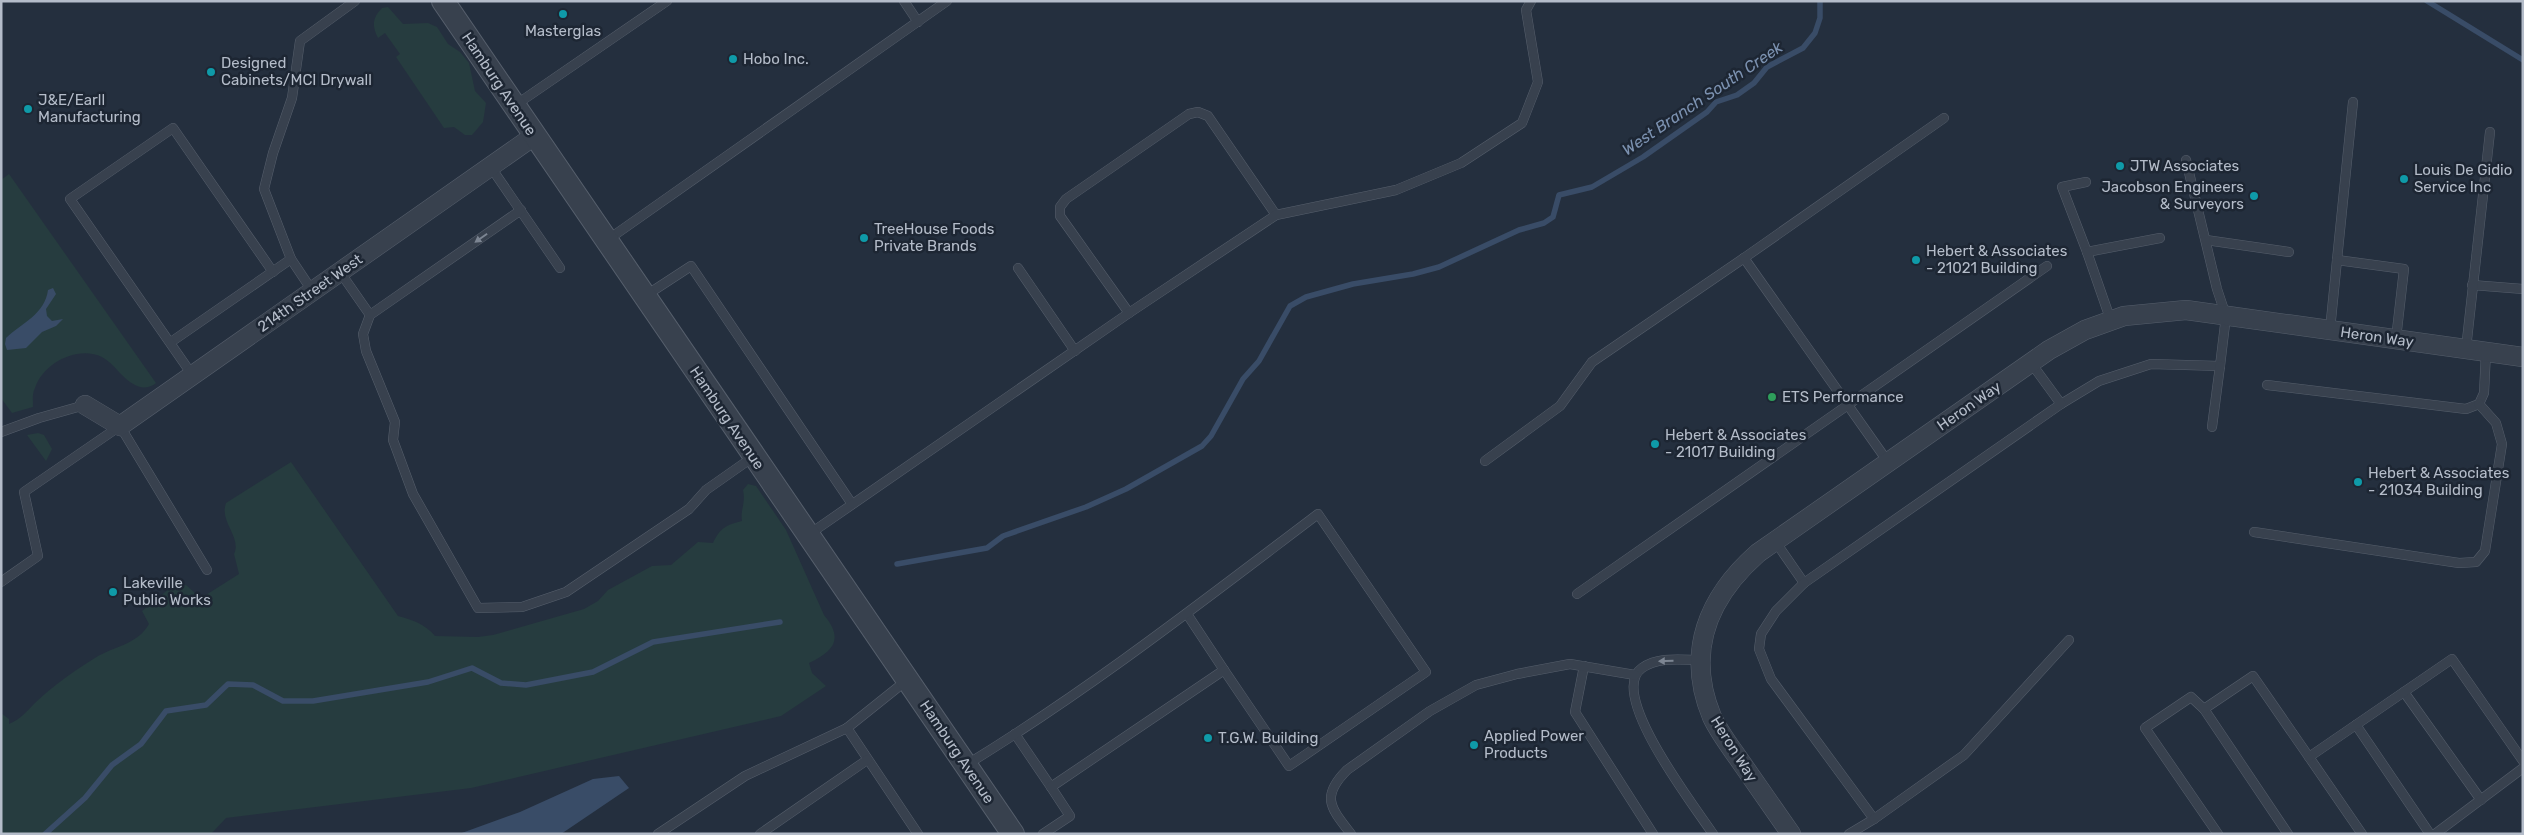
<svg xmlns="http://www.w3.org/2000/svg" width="2524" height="835" font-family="Rubik,sans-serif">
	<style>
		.green { fill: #263c3f }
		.water { fill: #394c67 }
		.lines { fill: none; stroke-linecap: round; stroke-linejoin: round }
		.stream { stroke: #394c67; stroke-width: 5.5 }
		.service-casing { stroke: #565f6c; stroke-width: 10 }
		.minor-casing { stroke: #565f6c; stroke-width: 20 }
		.tertiary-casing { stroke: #565f6c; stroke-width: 24 }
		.service { stroke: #38414e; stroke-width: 9 }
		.minor { stroke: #38414e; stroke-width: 19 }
		.tertiary { stroke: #38414e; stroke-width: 22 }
		.oneway { fill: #7c8592 }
		.culture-dot { fill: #0f9aa8; stroke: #1d2633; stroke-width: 2 }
		.leisure-dot { fill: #2e9e5b; stroke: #1d2633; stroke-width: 2 }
		.labels { text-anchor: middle; stroke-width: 5; stroke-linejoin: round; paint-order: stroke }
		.poi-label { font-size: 15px; fill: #b4bcc9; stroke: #1d2633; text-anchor: start }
		.street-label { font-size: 15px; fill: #b4bcc9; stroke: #1d2633 }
		.water-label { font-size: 16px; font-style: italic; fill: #7c92b1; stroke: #1d2633 }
	</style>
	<rect width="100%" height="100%" fill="#242f3e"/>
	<g class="green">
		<path d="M388 7 403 24 428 23 437 27 448 44 460 52 469 63 475 91 486 103 483 122 472 135H465L454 127 444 128 396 57 400 54 385 33 378 38C372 26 372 18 382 8Z"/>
		<path d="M9 174 156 383C150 388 142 389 135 385 122 379 115 364 102 357 78 345 43 363 35 388 32 393 33 401 33 407L12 413 1 398V180Z"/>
		<polygon points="38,433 44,435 52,449 46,461 27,435"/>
		<path d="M291 462 398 616C413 620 425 624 435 636L478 637 493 635 584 609 598 601 608 590 652 566 671 565 698 542 713 543C720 528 726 525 742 521 740 509 746 504 743 490L748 484 756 486 786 530 824 615C844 639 834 651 809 663L812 673 826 686 781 716 471 788 226 818 211 834H1V713L9 719V724C21 719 27 711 36 702 53 686 75 670 95 658 114 646 137 645 149 624L142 611 169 589 186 585 196 594 198 600 239 574 234 554C242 537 219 522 226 503Z"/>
	</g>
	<g class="water">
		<path d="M53 288 56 294 46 309 47 316 52 321 63 319 56 326 42 332 26 348 7 350 5 344 6 338C22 323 45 314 48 290Z"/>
		<polygon points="619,776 629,788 561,834 459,834 520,812 593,779"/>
	</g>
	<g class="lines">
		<g class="stream">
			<polyline points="2427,1 2523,60"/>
			<polyline points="897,564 987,548 1003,536 1086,507 1126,489 1202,446 1211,436 1243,379 1259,361 1290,306 1306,297 1353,284 1413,274 1439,267 1519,230 1544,223 1553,217 1559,195 1592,187 1643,157 1707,112 1716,102 1737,95 1754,83 1767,67 1803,48 1815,33 1820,18 1820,1"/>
			<polyline points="45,834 85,798 112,765 141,744 166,711 206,705 228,684 253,685 283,701 313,701 428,682 472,668 501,683 526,685 593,672 653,642 780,622"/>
		</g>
		<defs>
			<g id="service">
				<polyline points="904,1 918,22"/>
				<polyline points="514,106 667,1"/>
				<polyline points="490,166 560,268"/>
				<polyline points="2086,182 2062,187 2087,252"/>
				<polyline points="2206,240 2289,252"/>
				<polyline points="606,241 947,1"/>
				<polyline points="2337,260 2353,102"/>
				<polyline points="1018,268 1075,351"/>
				<polyline points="340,272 370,315 363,334 366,351 395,422 393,440 413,494 478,608 522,607 566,592 689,509 706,490 753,457"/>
				<polyline points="2472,285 2523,289"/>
				<polyline points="313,292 291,259 264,189 273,153 292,98 300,41 355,1"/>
				<polyline points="645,296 691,266 852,504"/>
				<polyline points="1129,313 1060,216 1060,207 1066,199 1189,114 1198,112 1208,116 1276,215"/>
				<polyline points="370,315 521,210"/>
				<polyline points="2111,321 2087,252 2160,238"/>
				<polyline points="2330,330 2337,260 2404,269 2396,339"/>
				<polyline points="171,342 291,259"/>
				<polyline points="2466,349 2490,132"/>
				<polyline points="193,376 70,199 173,128 273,272"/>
				<polyline points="2267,385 2466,409 2479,404 2484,393 2486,352"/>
				<polyline points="2061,404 2099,381 2151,364 2220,366 2226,316 2217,289 2186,160"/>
				<polyline points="2212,427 2220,366"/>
				<polyline points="1,432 39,418 85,405"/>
				<polyline points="1485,461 1560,406 1592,362 1744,258"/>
				<polyline points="1888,462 1744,258 1944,118"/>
				<polyline points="2254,532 2459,563 2476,562 2485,551 2502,444 2496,423 2479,404"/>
				<polyline points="808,535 1129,313 1276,215 1396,190 1461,163 1522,123 1538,82 1526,10 1531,1"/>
				<polyline points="1775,541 1804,583 2061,404 2031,363"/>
				<polyline points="1,582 38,556 24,492 120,426 207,570"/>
				<polyline points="1804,583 1776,611 1761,634 1759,649 1771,679 1874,819 1849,834"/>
				<polyline points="1577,594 2047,266"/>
				<polyline points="1187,614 1224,670"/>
				<path d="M1701 660C1682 660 1659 656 1642 668 1606 693 1696 808 1713 834"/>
				<polyline points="1584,666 1575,712 1653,834"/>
				<polyline points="2404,692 2481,800"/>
				<polyline points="2204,709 2288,834"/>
				<polyline points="2356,725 2430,834"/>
				<polyline points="847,728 918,834"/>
				<polyline points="1015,734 1051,787"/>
				<polyline points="2309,757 2362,834"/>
				<path d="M966 765C1089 690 1203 601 1318 514L1426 672 1289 766 1224 670 1051 787 1070 816 1043 834"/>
				<polyline points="1874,819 1964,755 2069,640"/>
				<polyline points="658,834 745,776 847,728 907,680"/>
				<polyline points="760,834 867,760"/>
				<path d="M1351 834C1331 808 1320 797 1347 770L1430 711 1476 685 1517 674 1570 664 1635 675"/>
				<polyline points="2218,834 2145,728 2191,697 2204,709 2253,676 2309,757 2452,659 2523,761"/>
				<polyline points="2435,834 2523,768"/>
			</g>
			<g id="minor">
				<polyline points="85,405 120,426 534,136"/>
				<path d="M1791 834C1775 811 1759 788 1743 765 1732 749 1720 734 1712 717 1685 652 1708 597 1758 553L2049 350 2085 330 2124 316 2186 310 2523 357"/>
			</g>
			<polyline id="tertiary" points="443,1 1013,834"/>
		</defs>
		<use href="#service" class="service-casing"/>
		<use href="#minor" class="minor-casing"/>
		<use href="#tertiary" class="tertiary-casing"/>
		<use href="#service" class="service"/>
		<use href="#minor" class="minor"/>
		<use href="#tertiary" class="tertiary"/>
	</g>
	<defs><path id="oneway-solid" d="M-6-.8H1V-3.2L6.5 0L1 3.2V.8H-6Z" transform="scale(1.25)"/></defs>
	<g class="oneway">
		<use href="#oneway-solid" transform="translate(481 238) rotate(145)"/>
		<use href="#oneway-solid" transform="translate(1666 661) rotate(179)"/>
	</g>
	<g class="culture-dot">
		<circle cx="563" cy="14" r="5"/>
		<circle cx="733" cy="59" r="5"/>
		<circle cx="211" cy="72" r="5"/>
		<circle cx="28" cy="109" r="5"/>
		<circle cx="2120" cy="166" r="5"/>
		<circle cx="2404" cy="179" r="5"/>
		<circle cx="2254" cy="196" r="5"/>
		<circle cx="864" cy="238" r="5"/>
		<circle cx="1916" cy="260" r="5"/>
		<circle cx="1655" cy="444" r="5"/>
		<circle cx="2358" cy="482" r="5"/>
		<circle cx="113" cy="592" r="5"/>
		<circle cx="1208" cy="738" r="5"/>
		<circle cx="1474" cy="745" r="5"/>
	</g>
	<circle class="leisure-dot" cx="1772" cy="397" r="5"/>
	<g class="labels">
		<g class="poi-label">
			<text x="563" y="36" text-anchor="middle">Masterglas</text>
			<text x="743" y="64">Hobo Inc.</text>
			<text x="221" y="68">Designed<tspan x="221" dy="17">Cabinets/MCI Drywall</tspan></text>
			<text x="38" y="105">J&amp;E/Earll<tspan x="38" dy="17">Manufacturing</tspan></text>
			<text x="2130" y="171">JTW Associates</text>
			<text x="2414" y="175">Louis De Gidio<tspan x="2414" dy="17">Service Inc</tspan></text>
			<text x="2244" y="192" text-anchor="end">Jacobson Engineers<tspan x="2244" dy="17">&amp; Surveyors</tspan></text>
			<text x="874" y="234">TreeHouse Foods<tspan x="874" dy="17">Private Brands</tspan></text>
			<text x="1926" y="256">Hebert &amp; Associates<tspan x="1926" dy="17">- 21021 Building</tspan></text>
			<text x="1782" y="402">ETS Performance</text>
			<text x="1665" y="440">Hebert &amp; Associates<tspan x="1665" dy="17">- 21017 Building</tspan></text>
			<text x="2368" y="478">Hebert &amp; Associates<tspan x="2368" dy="17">- 21034 Building</tspan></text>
			<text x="123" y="588">Lakeville<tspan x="123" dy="17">Public Works</tspan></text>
			<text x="1484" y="741">Applied Power<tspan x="1484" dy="17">Products</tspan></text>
			<text x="1218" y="743">T.G.W. Building</text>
		</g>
		<g class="street-label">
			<text transform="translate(499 84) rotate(56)" y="5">Hamburg Avenue</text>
			<text transform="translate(310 293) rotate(-35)" y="5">214th Street West</text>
			<text transform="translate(2377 337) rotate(8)" y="5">Heron Way</text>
			<text transform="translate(1969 406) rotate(-35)" y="5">Heron Way</text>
			<text transform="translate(727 418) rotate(56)" y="5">Hamburg Avenue</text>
			<text transform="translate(1734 749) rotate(58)" y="5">Heron Way</text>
			<text transform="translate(957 752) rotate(56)" y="5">Hamburg Avenue</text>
		</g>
		<g class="water-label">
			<text transform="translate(1702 98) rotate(-34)" y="6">West Branch South Creek</text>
		</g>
	</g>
	<rect width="2524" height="835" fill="none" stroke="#b4bcc9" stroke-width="5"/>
</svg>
